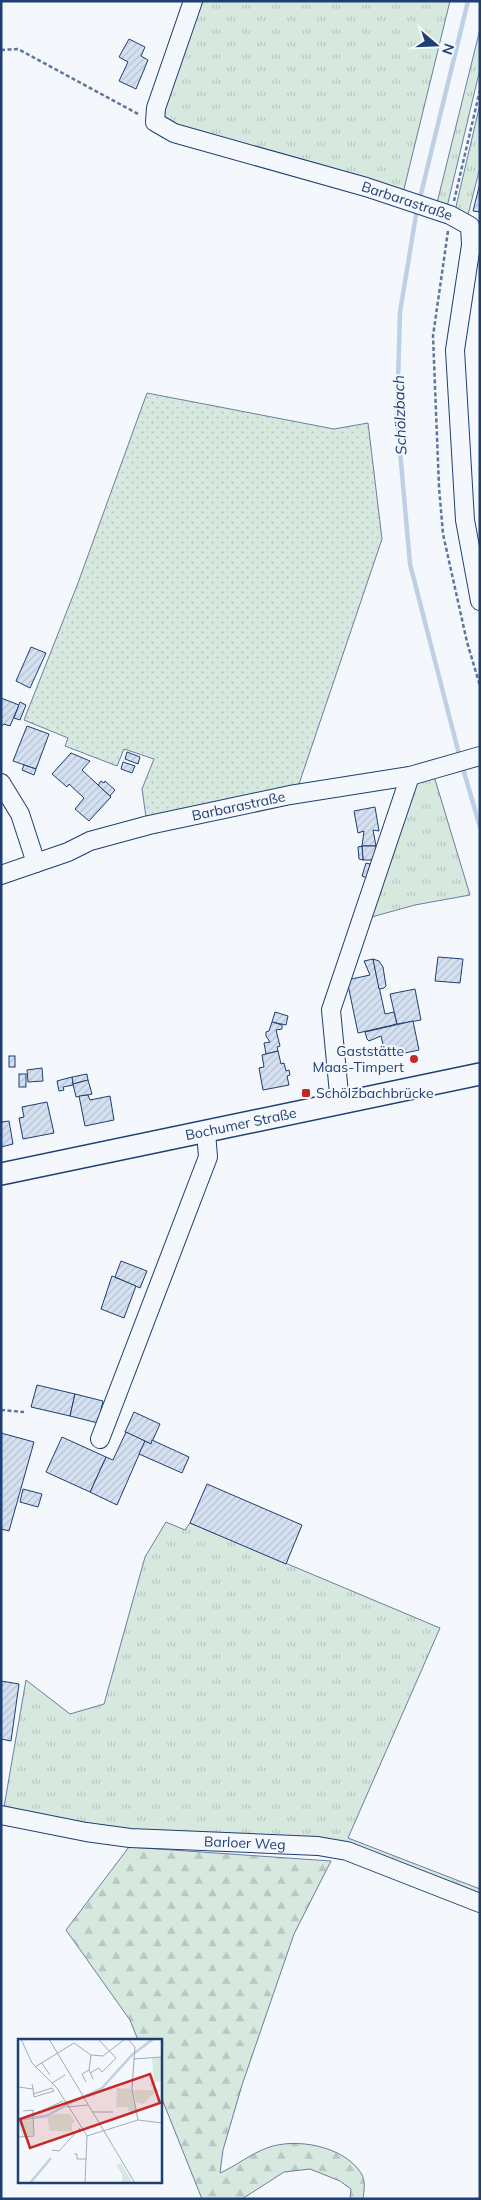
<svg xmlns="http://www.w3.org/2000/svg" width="481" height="2200" font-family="Mulish,sans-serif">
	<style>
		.grass { fill: url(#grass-tufts); stroke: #687fa3 }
		.forest { fill: url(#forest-firs); stroke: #687fa3 }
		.garden { fill: url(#garden-dots); stroke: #687fa3 }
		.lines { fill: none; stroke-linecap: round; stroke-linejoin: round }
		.stream { stroke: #bed0e5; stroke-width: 4.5 }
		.building { fill: url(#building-hatch); stroke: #1d3f73 }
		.minor-casing { stroke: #1d3f73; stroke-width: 20 }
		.major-casing { stroke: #1d3f73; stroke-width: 24 }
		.path { stroke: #5e769c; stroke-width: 2.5; stroke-dasharray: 4 2.5; stroke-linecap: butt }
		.minor { stroke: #f4f7fb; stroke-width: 18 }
		.major { stroke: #f4f7fb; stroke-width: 21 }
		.poi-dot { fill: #c62828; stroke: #f4f7fb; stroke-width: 2 }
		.labels { text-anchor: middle; stroke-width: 4; stroke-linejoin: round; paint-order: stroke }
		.street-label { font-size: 14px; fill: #1d3f73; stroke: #f4f7fb }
		.poi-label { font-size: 14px; fill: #1d3f73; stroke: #f4f7fb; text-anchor: end }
		.water-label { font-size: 15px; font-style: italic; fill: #1d3f73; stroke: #f4f7fb }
		.inset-river { fill: none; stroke: #bed0e5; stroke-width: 2.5 }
		.inset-road { fill: none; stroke: #9eadc5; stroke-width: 1 }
		.view { fill: #c62828; fill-opacity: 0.15; stroke: #c62828; stroke-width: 2.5 }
		.inset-edge { fill: none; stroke: #1d3f73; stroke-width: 2.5 }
	</style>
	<defs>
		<pattern id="grass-tufts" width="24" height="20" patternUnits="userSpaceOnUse" patternTransform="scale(1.25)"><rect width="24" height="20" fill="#d7e8df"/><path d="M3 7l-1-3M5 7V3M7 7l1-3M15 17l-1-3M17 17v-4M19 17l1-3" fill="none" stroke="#b8c8c3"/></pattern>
		<pattern id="forest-firs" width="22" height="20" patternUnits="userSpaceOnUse" patternTransform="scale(1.25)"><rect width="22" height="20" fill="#d7e8df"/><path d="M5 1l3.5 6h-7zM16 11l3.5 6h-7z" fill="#b8c8c3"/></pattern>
		<pattern id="garden-dots" width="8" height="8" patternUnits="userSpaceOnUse" patternTransform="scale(1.25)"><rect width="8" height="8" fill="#d7e8df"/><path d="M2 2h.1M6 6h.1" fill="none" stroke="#b8c8c3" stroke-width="1.8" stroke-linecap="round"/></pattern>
		<pattern id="building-hatch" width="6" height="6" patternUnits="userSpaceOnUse" patternTransform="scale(1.25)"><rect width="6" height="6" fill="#d5e0f0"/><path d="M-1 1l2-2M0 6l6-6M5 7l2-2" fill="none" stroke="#b6c1d1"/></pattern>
	</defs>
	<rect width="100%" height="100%" fill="#f4f7fb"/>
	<g class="grass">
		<polygon points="198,1 450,1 403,193 175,125 164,120 161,108"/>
		<polygon points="480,29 480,69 447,207 437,203"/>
		<polygon points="480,104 480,167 468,215 455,211"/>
		<polygon points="434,776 470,895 415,905 368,918 413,783"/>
		<polygon points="166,1522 185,1530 190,1523 440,1628 348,1838 480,1889 480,1897 347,1846 94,1827 4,1807 26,1680 70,1714 104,1704 145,1557"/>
	</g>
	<path class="forest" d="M129 1847 331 1861 294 1934 242 2085 223 2150 220 2173C236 2166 250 2154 267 2148 295 2137 344 2146 361 2173 366 2181 364 2190 363 2199H350L351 2189 340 2181 310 2169 284 2172 242 2199H202L160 2094V2040H138L130 2020 66 1930Z"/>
	<polygon class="garden" points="147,393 334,429 368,423 382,539 299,784 146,817 142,789 154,759 124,749 117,766 65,746 68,738 24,720 78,583"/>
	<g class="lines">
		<g class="stream">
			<polyline points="419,202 468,1"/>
			<polyline points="417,209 400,312 397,417 410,564 460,758"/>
			<polyline points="462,765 480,827"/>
		</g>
	</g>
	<g class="building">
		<polygon points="129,39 145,47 141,56 148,60 136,89 119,81 128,62 119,57"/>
		<polygon points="480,183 480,212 473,211"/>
		<polygon points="31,647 46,653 30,688 16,681"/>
		<polygon points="1,698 19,705 10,726 4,724 1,727"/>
		<polygon points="20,702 26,705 20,720 14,718"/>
		<polygon points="27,726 49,734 36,769 13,761"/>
		<polygon points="127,752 140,757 138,764 125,759"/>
		<polygon points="71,753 90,761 82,770 111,797 89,821 75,809 84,798 69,784 67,787 52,774"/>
		<polygon points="123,762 135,766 132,773 121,769"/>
		<polygon points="24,765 36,769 34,775 22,770"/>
		<polygon points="101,781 104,783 105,781 115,790 110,796 98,785"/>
		<polygon points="375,807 379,831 373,830 376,846 362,846 364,831 358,833 354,811"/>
		<polygon points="362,846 376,846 377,860 363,860"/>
		<polygon points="362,846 363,860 359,859 358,847"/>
		<polygon points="366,863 370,864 367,878 362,876"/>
		<polygon points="438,957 463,959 460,983 435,981"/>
		<polygon points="373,959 385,1014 394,1012 397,1024 358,1033 347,980 370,975 364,961"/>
		<polygon points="373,959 379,961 383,967 386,986 384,988 379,989"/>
		<polygon points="415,989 421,1020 397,1024 390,994"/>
		<polygon points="275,1012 288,1016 286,1025 272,1022"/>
		<polygon points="413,1021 419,1050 386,1057 381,1036 369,1041 367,1039 365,1032"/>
		<polygon points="272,1022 282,1025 282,1029 276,1030 280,1046 277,1047 278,1051 266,1054 264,1043 270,1042 266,1036 266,1032 269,1031"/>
		<polygon points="278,1051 281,1064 284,1063 286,1071 289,1070 290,1075 287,1076 289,1085 263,1090 259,1068 264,1067 262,1055"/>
		<rect x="9" y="1056" width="6" height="11"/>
		<polygon points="42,1068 43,1081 28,1082 27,1070"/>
		<rect x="19" y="1074" width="7" height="13"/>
		<polygon points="87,1074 88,1080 73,1084 72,1077"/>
		<polygon points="72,1077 73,1085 63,1087 64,1090 59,1091 57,1081"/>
		<polygon points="88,1080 92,1094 76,1097 73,1084"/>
		<polygon points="88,1095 90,1100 110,1096 114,1120 85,1126 79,1096"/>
		<polygon points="47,1102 54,1133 23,1139 19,1118 24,1117 22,1107"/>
		<polygon points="1,1118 2,1122 9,1121 13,1144 1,1147"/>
		<polygon points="121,1261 147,1271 140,1288 115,1277"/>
		<polygon points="112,1276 136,1286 124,1318 101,1309"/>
		<polygon points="37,1385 75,1394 70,1416 31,1407"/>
		<polygon points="75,1394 103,1401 98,1423 70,1416"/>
		<polygon points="134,1412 160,1424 151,1444 125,1432"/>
		<polygon points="126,1432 145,1441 117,1505 90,1492 106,1457 113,1460"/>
		<polygon points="1,1433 34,1442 9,1531 1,1529"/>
		<polygon points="62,1437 106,1457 90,1492 46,1472"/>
		<polygon points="152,1440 189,1457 182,1473 139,1454 145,1441 151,1444"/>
		<polygon points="207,1484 302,1525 286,1564 190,1523"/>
		<polygon points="23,1489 42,1494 38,1507 20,1502"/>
		<polygon points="1,1681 19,1684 11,1741 1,1739"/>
	</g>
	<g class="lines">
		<defs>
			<g id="minor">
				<path id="s1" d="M193 1 156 108 155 122 174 133 366 187 450 215 470 226 471 245 455 350 465 520 480 601"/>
				<polyline points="1,783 20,814 36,863"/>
				<path id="s2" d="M1 875 68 852 90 841 149 825 290 795 410 776 480 756"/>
				<polyline points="340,1104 331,1010 410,776"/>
				<polyline points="100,1439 208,1157 206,1132"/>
				<path id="s3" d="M1 1815 86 1832 130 1838 318 1846 347 1851 480 1903"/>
			</g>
			<g id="major">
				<path id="s4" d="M1 1174 480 1074"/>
			</g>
		</defs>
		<use href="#minor" class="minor-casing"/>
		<use href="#major" class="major-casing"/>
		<g class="path">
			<polyline points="1,50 18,49 140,115"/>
			<polyline points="454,201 480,90"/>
			<polyline points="448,231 433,336 439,487 443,534 467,642 480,686"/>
			<polyline points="1,1410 24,1412"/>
		</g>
		<use href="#minor" class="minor"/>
		<use href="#major" class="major"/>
	</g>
	<g class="poi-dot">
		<circle cx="414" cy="1059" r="5"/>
		<rect x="301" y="1088" width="10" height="10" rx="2.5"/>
	</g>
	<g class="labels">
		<g class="street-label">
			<text dy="5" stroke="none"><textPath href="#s1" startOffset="392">Barbarastraße</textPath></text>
			<text dy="5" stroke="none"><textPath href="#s2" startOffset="248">Barbarastraße</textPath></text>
			<text dy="5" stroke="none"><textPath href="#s4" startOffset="245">Bochumer Straße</textPath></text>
			<text dy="5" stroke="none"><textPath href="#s3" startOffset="246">Barloer Weg</textPath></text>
		</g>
		<g class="poi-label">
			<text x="404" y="1056">Gaststätte<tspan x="404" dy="16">Maas-Timpert</tspan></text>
			<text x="316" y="1098" text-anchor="start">Schölzbachbrücke</text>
		</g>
		<g class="water-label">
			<text transform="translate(400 415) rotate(-92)" y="5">Schölzbach</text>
		</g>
	</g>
	<g transform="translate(18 2039)">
		<rect width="144" height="144" fill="#f4f7fb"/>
		<path d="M115 17 114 50 119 71 111 73 110 68H98L99 49 113 50ZM144 18 143 42 136 43 134 19ZM15 81V96L4 97 0 82Z" fill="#d7e8df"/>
		<path d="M134 42V47L144 53 138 52 125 65 118 63 115 51H135L132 45ZM103 124 115 144H104V135L98 126Z" fill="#d7e8df"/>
		<path d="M36 75H52L57 83 54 84V92H32L29 78Z" fill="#d7e8df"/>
		<path class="inset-river" d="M68 57 84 49 114 16 135 0M0 81 28 77 64 58M12 144 33 119"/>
		<path class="inset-road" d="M3 0 14 24 39 49 69 97M31 0 117 144M110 0 117 8 114 50 120 81M56 4 73 16 85 17 107 0M73 16 71 31 75 40M115 20 144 18M23 23 32 36M17 28 56 4M72 34 81 29 84 33 98 19 80 0M68 43 64 35 71 31M34 44 47 36M0 48 15 50 14 45M15 50 16 58 36 52 34 49 15 55M49 68 70 66M5 72 15 71V76M74 73H95M69 97 120 81 144 84M0 98 16 97 15 76 45 62M34 111 41 112 62 89M56 115H59V120H68M67 144 69 97"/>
		<path class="view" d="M132 35 142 64 12 109 2 80Z"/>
		<rect width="144" height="144" class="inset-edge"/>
	</g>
	<rect width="481" height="2200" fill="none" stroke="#1d3f73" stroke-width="5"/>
	<g transform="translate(436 45) rotate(109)" stroke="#f4f7fb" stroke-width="4" paint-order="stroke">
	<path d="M0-4L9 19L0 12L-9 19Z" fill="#1d3f73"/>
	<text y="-8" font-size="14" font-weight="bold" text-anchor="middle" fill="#1d3f73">N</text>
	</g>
</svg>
